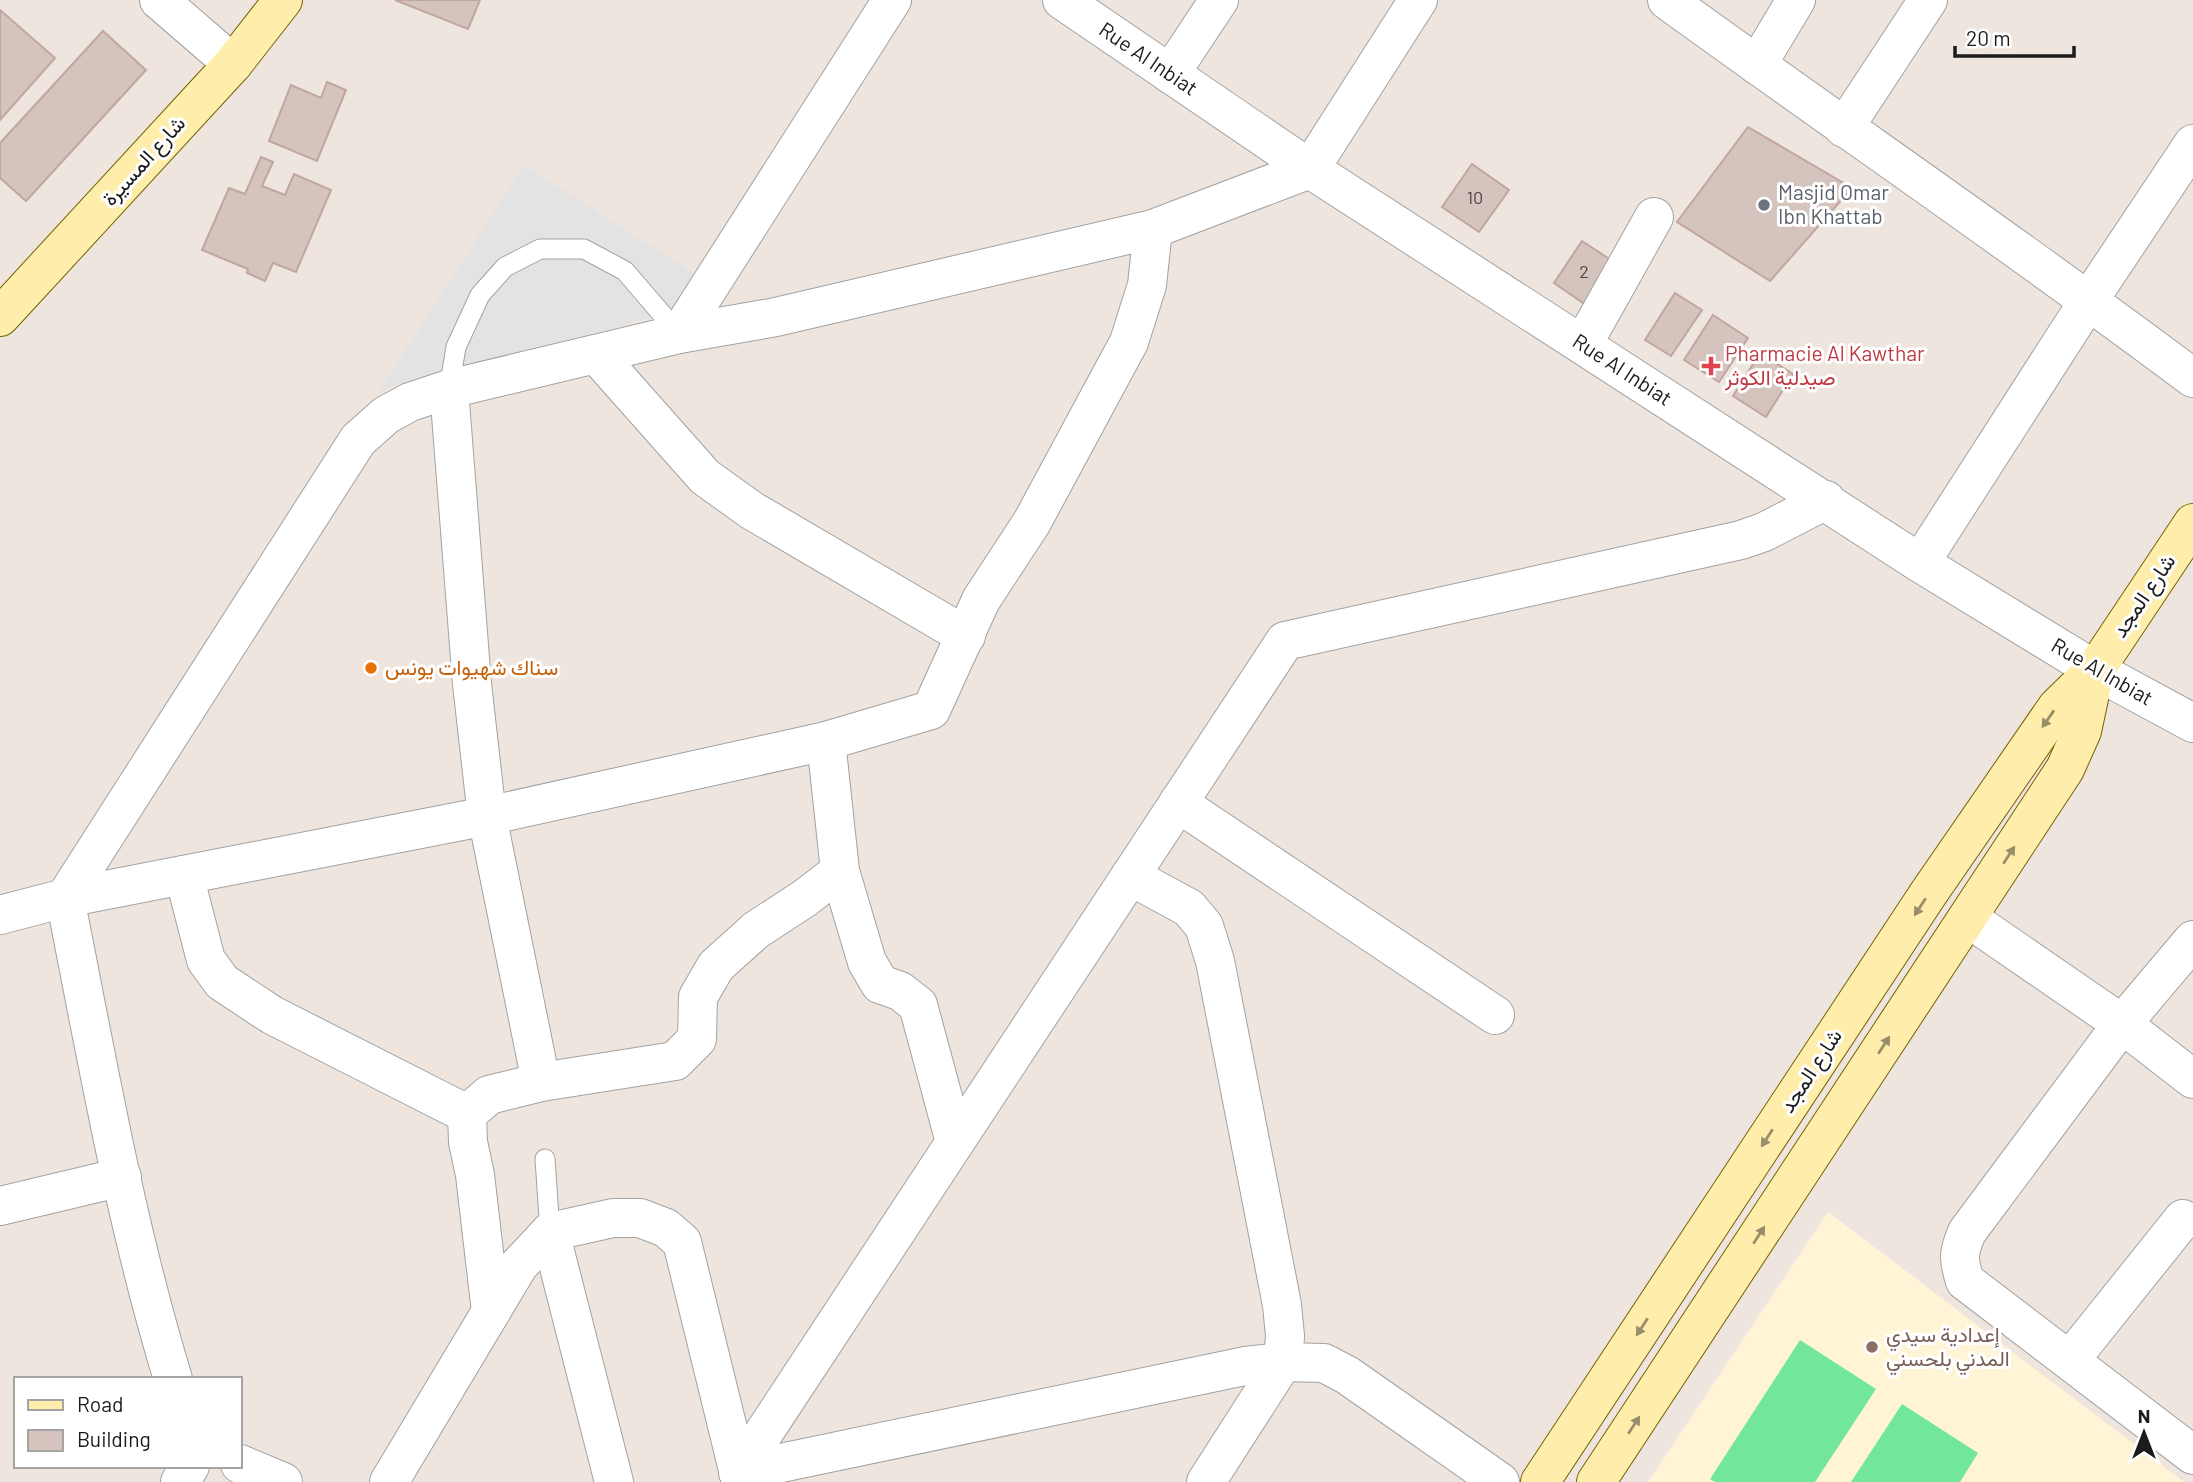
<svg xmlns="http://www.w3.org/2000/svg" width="2193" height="1482" font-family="Barlow,Vazirmatn,sans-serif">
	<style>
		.education { fill: #fff5d6 }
		.pitch { fill: #73e69d }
		.parking { fill: #e3e3e3 }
		.building { fill: #d5c3be; stroke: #c1a6a0; stroke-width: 2 }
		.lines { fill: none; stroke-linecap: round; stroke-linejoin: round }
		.lane-casing { stroke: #a2a2a2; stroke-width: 21 }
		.street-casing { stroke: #a2a2a2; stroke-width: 40 }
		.secondary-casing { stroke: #736300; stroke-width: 40 }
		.lane { stroke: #fff; stroke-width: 19 }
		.street { stroke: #fff; stroke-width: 38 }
		.secondary { stroke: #ffeeab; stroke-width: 38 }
		.oneway { fill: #988f6a }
		.worship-dot { fill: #6b7280; stroke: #fff; stroke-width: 2.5 }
		.health-dot { fill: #e0444e; stroke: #fff; stroke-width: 2.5 }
		.food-dot { fill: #e8710a; stroke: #fff; stroke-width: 2.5 }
		.education-dot { fill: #8d6e63; stroke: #fff; stroke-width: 2.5 }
		.labels { text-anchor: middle; stroke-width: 6; stroke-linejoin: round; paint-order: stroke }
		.number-label { font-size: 18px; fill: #4a4544 }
		.street-label { font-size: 21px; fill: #1b1b1b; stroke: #fff }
		.worship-label { font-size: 21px; fill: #5b616d; stroke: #fff; text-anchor: start }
		.health-label { font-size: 21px; fill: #be3a42; stroke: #fff; text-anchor: start }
		.food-label { font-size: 21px; fill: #c56008; stroke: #fff; text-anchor: start }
		.education-label { font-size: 21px; fill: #785e54; stroke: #fff; text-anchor: start }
	</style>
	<rect width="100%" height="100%" fill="#eee5de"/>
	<polygon class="education" points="1828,1212 2184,1482 1648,1482"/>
	<g class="pitch">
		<polygon points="1800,1340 1876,1389 1815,1482 1715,1482 1710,1479"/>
		<polygon points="1902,1404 1978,1453 1960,1482 1851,1482"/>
	</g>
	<polygon class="parking" points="524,165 730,296 380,390"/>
	<g class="building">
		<polygon points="395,0 480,0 468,29"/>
		<polygon points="0,10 55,58 0,120"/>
		<polygon points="103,31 146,70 26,201 0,178 0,143"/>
		<polygon points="327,82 346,90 317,161 269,141 291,85 321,98"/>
		<polygon points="1748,127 1852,188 1770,281 1677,222"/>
		<polygon points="261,157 273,162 262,186 285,195 294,174 331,190 296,272 273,263 265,281 247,273 248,269 202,250 229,188 245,194"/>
		<polygon points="1472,164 1509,190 1479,232 1442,207"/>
		<polygon points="1582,241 1614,262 1586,305 1554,283"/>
		<polygon points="1675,293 1702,310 1671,356 1645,340"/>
		<polygon points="1713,315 1748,338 1719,382 1684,360"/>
		<polygon points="1760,353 1793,374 1766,417 1733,396"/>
	</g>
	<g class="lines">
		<defs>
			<g id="lane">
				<polyline points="449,389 456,347 480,295 505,267 540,249 584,249 625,271 679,334"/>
				<polyline points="545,1159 550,1232"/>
			</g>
			<g id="street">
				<polyline points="159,0 233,64"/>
				<polyline points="1062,0 1310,169 1920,563 2095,670 2193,723"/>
				<path d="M1667 0C1842 127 2020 248 2193 378"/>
				<polyline points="1757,65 1796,0"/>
				<polyline points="1170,74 1219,0"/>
				<polyline points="1844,128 1928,0"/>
				<polyline points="679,334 892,0"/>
				<polyline points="1583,344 1654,217"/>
				<polyline points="596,354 705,477 751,510 966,636"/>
				<polyline points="449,389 472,684 487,816 541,1082 489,1095 467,1114 468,1142 475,1175 491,1312"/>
				<polyline points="1920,563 2089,300 2193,144"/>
				<polyline points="1178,803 1495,1015"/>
				<polyline points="840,871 867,962 880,984 900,991 918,1005 955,1142"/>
				<polyline points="184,875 206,960 222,982 272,1015 467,1114"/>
				<polyline points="1130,876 1189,908 1204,926 1215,961 1282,1305 1285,1336 1283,1362 1206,1482"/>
				<polyline points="0,915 65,898 358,440 386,415 410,402 449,389 679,334 776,317 1153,229 1310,169 1418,0"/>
				<polyline points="1968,918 2122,1024 2193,1079"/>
				<path d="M2193 940 2122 1024 1967 1232C1958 1253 1958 1259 1965 1281L2193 1455"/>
				<polyline points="541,1082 675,1061 697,1039 698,997 716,966 756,930 805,898 840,871 826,741"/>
				<polyline points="0,1206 122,1177"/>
				<polyline points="550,1232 614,1482"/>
				<polyline points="2070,1360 2183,1219"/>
				<path d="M173 1379C125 1222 97 1059 65 898L487 816 826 741 931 710 981 600 1032 522 1129 342 1147 285 1153 229"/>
				<polyline points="240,1464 283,1482"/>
				<polyline points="738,1472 1285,641 1741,540 1764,532 1826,500"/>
				<polyline points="738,1472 1245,1366 1283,1362 1324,1363 1347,1375 1500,1482"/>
				<polyline points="180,1482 190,1466"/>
				<polyline points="389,1482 519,1265 550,1232 613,1218 640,1218 666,1228 682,1242 741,1482"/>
			</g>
			<g id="secondary">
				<polyline points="0,317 233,64 283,0"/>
				<polyline points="1540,1482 1928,894 2057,707 2095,670 2193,523"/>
				<polyline points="1596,1482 2065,769 2082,731 2095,670"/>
			</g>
		</defs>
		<use href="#lane" class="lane-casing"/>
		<use href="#street" class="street-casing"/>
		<use href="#secondary" class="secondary-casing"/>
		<use href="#lane" class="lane"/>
		<use href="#street" class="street"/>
		<use href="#secondary" class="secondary"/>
	</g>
	<defs><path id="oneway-solid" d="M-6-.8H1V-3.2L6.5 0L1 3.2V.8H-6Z" transform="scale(1.75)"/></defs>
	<g class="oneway">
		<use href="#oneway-solid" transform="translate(2048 719) rotate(125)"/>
		<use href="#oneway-solid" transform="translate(2009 855) rotate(-57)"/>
		<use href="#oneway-solid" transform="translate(1920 907) rotate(123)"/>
		<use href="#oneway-solid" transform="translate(1884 1045) rotate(-57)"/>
		<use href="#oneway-solid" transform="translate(1767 1138) rotate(123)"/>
		<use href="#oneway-solid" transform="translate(1759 1235) rotate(-57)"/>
		<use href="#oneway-solid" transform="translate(1642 1327) rotate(123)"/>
		<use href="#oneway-solid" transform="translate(1634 1425) rotate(-57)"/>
	</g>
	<circle class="worship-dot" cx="1764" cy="205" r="7"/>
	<path class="health-dot" d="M1707.5 355.5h7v7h7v7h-7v7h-7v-7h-7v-7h7z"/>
	<circle class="food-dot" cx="371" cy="668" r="7"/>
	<circle class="education-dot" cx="1872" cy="1347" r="7"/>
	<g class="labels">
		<g class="number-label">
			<text x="1475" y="204">10</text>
			<text x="1584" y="278">2</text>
		</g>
		<g class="street-label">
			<text transform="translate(1148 59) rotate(34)" y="7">Rue Al Inbiat</text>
			<text transform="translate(144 161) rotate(-48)" y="7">شارع المسيرة</text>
			<text transform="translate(1622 370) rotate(33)" y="7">Rue Al Inbiat</text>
			<text transform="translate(2144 596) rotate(-56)" y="7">شارع المجد</text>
			<text transform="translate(2102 672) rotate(30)" y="7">Rue Al Inbiat</text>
			<text transform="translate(1811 1071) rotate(-57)" y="7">شارع المجد</text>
		</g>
		<g class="worship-label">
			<text x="1778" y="200">Masjid Omar<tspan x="1778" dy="24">Ibn Khattab</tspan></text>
		</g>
		<g class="health-label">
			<text x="1725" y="361">Pharmacie Al Kawthar<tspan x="1725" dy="24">صيدلية الكوثر</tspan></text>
		</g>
		<g class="food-label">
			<text x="385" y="675">سناك شهيوات يونس</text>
		</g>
		<g class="education-label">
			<text x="1886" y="1342">إعدادية سيدي<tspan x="1886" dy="24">المدني بلحسني</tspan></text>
		</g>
	</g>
	<rect x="14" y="1377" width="228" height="91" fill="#ffffff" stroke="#a4a4a4" stroke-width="2"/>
	<rect x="28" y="1400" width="35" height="10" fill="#ffeeab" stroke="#a4a4a4" stroke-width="2"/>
	<text x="77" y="1412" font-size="21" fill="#1b1b1b">Road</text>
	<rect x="28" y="1430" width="35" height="21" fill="#d5c3be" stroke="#a4a4a4" stroke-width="2"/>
	<text x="77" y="1447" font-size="21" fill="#1b1b1b">Building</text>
	<g transform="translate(2144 1433)" stroke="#ffffff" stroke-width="5" paint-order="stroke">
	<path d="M0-5L12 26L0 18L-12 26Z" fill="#1b1b1b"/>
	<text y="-10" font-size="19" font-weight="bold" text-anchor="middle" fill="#1b1b1b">N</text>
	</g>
	<path d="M1955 46v10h119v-10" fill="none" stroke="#1b1b1b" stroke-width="3.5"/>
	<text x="1966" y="46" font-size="21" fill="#1b1b1b" stroke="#ffffff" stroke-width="5" paint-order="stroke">20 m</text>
</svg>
